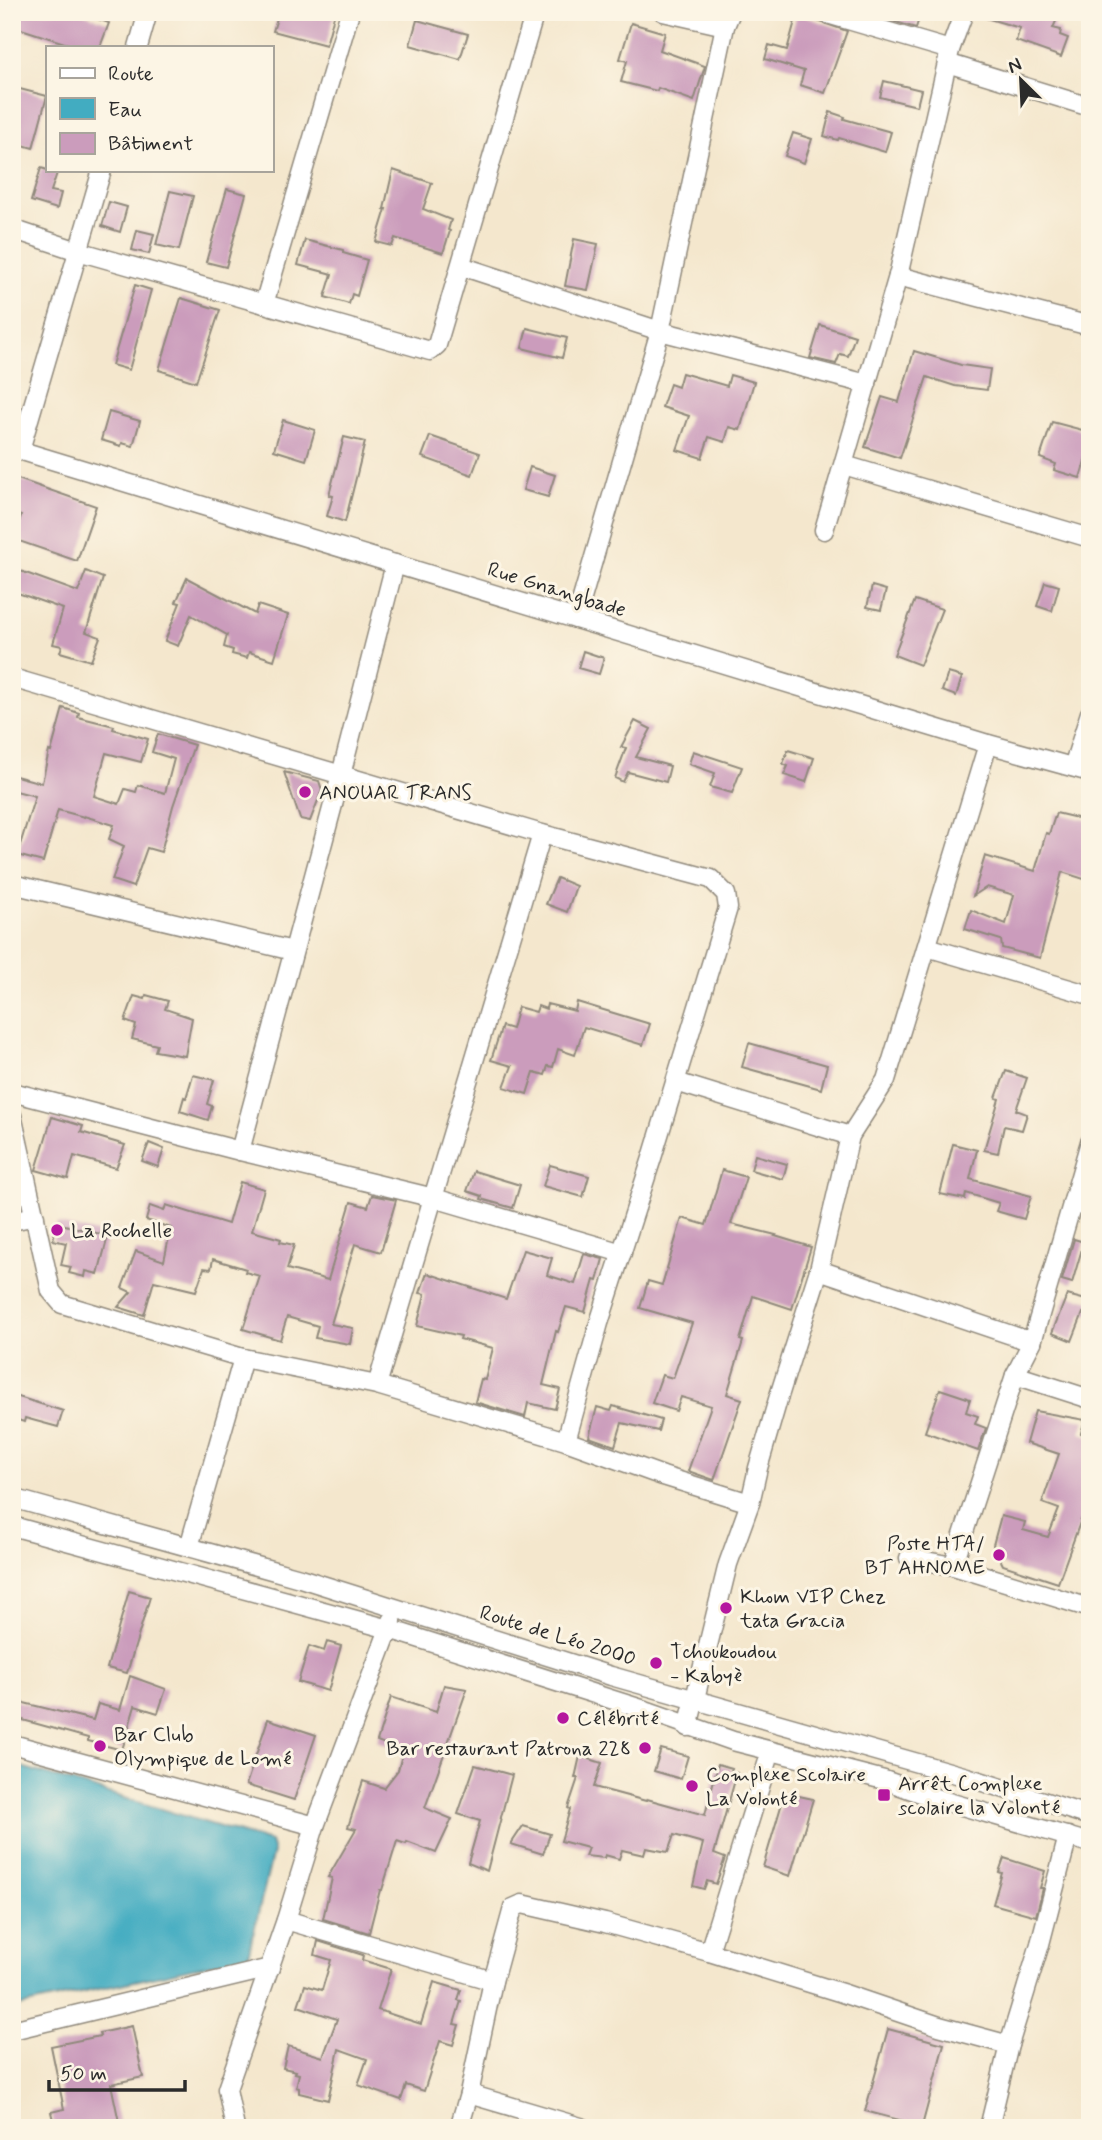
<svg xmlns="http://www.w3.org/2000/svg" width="1102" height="2140" font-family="Mynerve,sans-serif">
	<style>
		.water { fill: #42acc1; stroke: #366c76; stroke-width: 2 }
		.building { fill: #cb9cbc }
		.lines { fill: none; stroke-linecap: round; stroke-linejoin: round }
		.minor-casing { stroke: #90897c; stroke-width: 21 }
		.minor { stroke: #fff; stroke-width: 18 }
		.poi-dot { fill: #b5179e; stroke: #fcf5e5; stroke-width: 2.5 }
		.labels { text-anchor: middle; stroke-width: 6; stroke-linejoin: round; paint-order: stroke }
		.street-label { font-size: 21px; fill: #2b2b2b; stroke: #fcf5e5 }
		.poi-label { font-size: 21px; fill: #2b2b2b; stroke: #fcf5e5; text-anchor: start }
	</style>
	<rect width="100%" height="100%" fill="#fcf5e5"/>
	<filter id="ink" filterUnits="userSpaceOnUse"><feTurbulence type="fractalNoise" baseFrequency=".0143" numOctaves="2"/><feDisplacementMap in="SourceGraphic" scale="14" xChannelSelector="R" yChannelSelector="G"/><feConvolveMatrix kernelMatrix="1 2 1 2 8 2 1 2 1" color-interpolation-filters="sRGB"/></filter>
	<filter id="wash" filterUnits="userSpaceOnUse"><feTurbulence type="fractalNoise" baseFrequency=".00686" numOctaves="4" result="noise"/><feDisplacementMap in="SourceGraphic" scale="28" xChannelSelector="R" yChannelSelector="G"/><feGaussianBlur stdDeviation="1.57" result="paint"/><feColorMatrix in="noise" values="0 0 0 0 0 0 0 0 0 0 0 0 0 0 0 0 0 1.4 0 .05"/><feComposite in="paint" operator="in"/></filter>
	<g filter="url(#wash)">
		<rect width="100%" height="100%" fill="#f4e7cd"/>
		<polygon class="water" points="12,1764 270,1842 273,1852 248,1956 13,2008"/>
		<g id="blocks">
			<g class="building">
				<polygon points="12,12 78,12 109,23 100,47 77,47 12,26"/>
				<polygon points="279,12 335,12 326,45 273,31"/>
				<polygon points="862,12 921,12 916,28"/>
				<polygon points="979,12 1060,12 1053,28 1061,30 1060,35 1068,38 1061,57 1016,41 1020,28 979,16"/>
				<polygon points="797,14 847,31 825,93 800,85 804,71 765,59 769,45 787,50"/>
				<polygon points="417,20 468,34 460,59 410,45"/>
				<polygon points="631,23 665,33 660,50 705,66 694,101 658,88 657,91 621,82 627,61 620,59"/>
				<polygon points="884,81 921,90 917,106 880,97"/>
				<polygon points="12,87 47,96 33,148 12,142"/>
				<polygon points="830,112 845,117 844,119 891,132 885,152 839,138 838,140 824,136"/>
				<polygon points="793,133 812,139 804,163 785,156"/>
				<polygon points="41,168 57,173 51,191 61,193 57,209 31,201"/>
				<polygon points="393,170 432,183 423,209 451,220 448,230 450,231 443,253 395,238 392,246 376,242 386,209 384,209"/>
				<polygon points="227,189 246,194 226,267 206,262"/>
				<polygon points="170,191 193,196 179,250 156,245"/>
				<polygon points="109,202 127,207 120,232 102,226"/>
				<polygon points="137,230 154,234 149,254 132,250"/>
				<polygon points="574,239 598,244 588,290 565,286"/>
				<polygon points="305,240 343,250 343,253 367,260 357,296 352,294 349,304 325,297 332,274 298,265"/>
				<polygon points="135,285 151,290 129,370 112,365"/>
				<polygon points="181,298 220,310 196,382 159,370"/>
				<polygon points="820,325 855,336 848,356 840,354 836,364 810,358"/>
				<polygon points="527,328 567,338 562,358 522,348"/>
				<polygon points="914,351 961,365 990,369 987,390 955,386 927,377 900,458 865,447 882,397 899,402"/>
				<polygon points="682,373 727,386 730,375 754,382 740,430 729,427 725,442 709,437 702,458 677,450 689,416 662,407 670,384 678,387"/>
				<polygon points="109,412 140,421 133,446 122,443 121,446 101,440"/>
				<polygon points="283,420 315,430 306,460 274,450"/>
				<polygon points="1052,422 1090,432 1090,444 1080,478 1054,470 1056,464 1040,458"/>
				<polygon points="430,436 480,453 472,475 422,457"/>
				<polygon points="344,437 365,442 345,522 327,516 333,496 329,495"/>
				<polygon points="530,467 555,475 548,497 523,490"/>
				<polygon points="12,477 96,506 77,561 13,539 21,516 12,513"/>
				<polygon points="12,568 78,592 86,571 103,578 86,632 100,637 91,661 60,652 62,646 53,644 63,609 12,591"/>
				<polygon points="187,578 255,614 258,605 288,615 274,660 249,652 247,658 232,654 233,650 224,647 227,635 191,615 178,646 165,641 180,603 176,602"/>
				<polygon points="1045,582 1059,586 1052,611 1037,606"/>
				<polygon points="872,586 886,590 881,610 867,607"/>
				<polygon points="915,600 942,609 920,665 894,655"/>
				<polygon points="583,651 604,658 599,674 578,668"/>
				<polygon points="948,673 962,677 956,696 942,691"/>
				<polygon points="63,708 79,713 78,717 114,726 113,729 148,739 141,762 106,753 94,796 119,804 125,789 136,792 138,785 165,793 174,759 152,752 158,734 194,745 173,806 161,852 147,848 133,887 112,880 124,846 109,839 114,825 84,816 84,817 58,810 43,862 17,855 35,796 12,790 12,775 42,783 49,751 51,752"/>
				<polygon points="635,721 651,729 636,757 670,766 666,782 628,772 623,782 615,778 626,748 621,747"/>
				<polygon points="788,750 814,758 806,782 784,775 788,766 783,764"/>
				<polygon points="693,751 742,767 732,793 710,787 715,773 689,764"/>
				<polygon points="284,772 319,781 322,790 310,821 300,819"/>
				<polygon points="1056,813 1090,821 1090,840 1086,857 1090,858 1090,881 1062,872 1040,958 1002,948 1001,940 965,929 971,910 1006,924 1014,895 987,887 973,896 985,856 1035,871 1046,833 1049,834"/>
				<polygon points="557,878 576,886 567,912 546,904"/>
				<polygon points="146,995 168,1001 165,1009 192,1018 185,1056 155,1051 157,1045 132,1039 136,1025 125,1021 134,996 145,999"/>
				<polygon points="577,1002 650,1024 643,1045 584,1027 575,1055 558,1049 553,1067 548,1066 545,1075 534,1072 527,1094 504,1087 512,1066 491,1060 502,1026 512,1029 518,1007 536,1012 538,1006 546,1009 547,1004 575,1011"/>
				<polygon points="749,1043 827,1065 821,1089 742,1067"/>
				<polygon points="1006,1071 1027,1078 1016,1110 1027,1114 1022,1130 1004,1126 998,1153 984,1150 999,1099 996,1098"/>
				<polygon points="193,1075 214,1080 207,1104 212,1106 208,1120 180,1111 184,1097 186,1098"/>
				<polygon points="52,1117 83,1126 81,1132 125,1145 116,1168 74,1156 68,1179 36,1170"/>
				<polygon points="149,1143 164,1149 158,1167 142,1161"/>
				<polygon points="953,1144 977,1150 970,1179 1031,1196 1024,1219 996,1211 999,1203 966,1193 965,1199 940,1194"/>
				<polygon points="755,1155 787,1164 783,1179 751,1170"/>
				<polygon points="550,1165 589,1176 583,1197 543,1186"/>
				<polygon points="722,1170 746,1177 731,1224 776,1235 775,1236 811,1247 792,1309 753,1296 740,1340 743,1341 727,1394 742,1399 714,1480 688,1471 711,1406 681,1397 676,1411 652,1403 662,1375 673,1378 692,1323 640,1308 648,1281 662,1285 682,1218 706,1225"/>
				<polygon points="474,1171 520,1185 513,1208 481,1199 482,1196 467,1191"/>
				<polygon points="240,1182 264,1189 252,1231 281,1239 280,1242 294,1245 287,1269 328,1280 351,1202 368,1207 372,1195 396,1200 381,1252 355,1244 331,1324 353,1328 350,1344 315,1338 318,1326 287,1317 280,1340 243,1329 260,1276 245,1272 246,1269 213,1259 211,1269 204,1268 196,1291 154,1281 144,1315 118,1307 131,1292 122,1288 136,1251 164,1261 171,1228 146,1220 150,1206 164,1211 166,1205 228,1224"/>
				<polygon points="57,1223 108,1236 98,1274 86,1271 85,1277 69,1273 71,1267 61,1265 66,1243 53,1240"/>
				<polygon points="1074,1239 1084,1242 1072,1283 1062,1280"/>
				<polygon points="523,1250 552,1258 547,1275 575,1284 584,1254 603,1259 597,1281 594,1280 585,1312 566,1307 558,1332 556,1331 543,1385 560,1389 555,1409 528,1403 525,1417 475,1402 481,1379 485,1380 493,1348 460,1339 461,1336 417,1326 425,1294 420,1293 427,1273 506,1299"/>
				<polygon points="1067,1295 1090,1301 1090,1315 1083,1313 1072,1341 1052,1333"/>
				<polygon points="940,1389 970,1399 966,1412 978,1416 975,1424 986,1428 978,1451 925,1432"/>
				<polygon points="12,1395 63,1411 58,1427 25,1418 24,1422 12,1418"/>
				<polygon points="613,1406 661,1420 658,1431 622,1423 615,1446 589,1437 597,1407 611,1411"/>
				<polygon points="1035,1411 1085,1420 1081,1433 1090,1436 1090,1495 1058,1583 1003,1565 993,1545 1001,1516 1025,1522 1023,1530 1048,1537 1059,1509 1042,1503 1059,1454 1026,1443"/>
				<polygon points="129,1591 150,1597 127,1673 107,1668"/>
				<polygon points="327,1642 341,1646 328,1691 298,1682 309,1646 324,1651"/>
				<polygon points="130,1676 166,1689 158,1713 135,1706 122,1750 88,1741 88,1738 12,1717 12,1700 93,1720 98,1704 120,1710"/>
				<polygon points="444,1685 467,1689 425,1808 452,1819 436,1853 407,1842 406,1844 397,1841 382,1890 380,1890 369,1933 323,1919 332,1878 328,1877 356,1829 348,1827 363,1781 384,1788 398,1770 403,1751 377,1741 391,1697 436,1712"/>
				<polygon points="268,1719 316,1735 294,1800 246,1785"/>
				<polygon points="661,1749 688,1756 681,1779 654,1771"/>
				<polygon points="580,1756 602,1763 594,1787 646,1801 647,1799 705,1815 718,1764 732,1768 731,1771 737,1773 714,1854 725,1858 716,1884 707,1881 704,1889 693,1886 703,1843 674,1835 668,1852 646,1848 644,1855 622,1850 619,1859 605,1855 604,1858 585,1856 588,1848 561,1841 570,1809 568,1808 578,1778 575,1778"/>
				<polygon points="475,1765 512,1775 487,1871 468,1863 480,1821 458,1814"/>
				<polygon points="785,1793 813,1799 790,1876 763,1867"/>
				<polygon points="523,1826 550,1834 543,1854 511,1844"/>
				<polygon points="1004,1858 1045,1871 1040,1888 1043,1888 1036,1916 993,1904 1002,1873 999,1872"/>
				<polygon points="318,1941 363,1955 362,1960 391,1969 378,2010 421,2024 434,1982 461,1990 458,2000 461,2001 454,2024 459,2025 453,2045 440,2041 424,2091 406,2085 401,2100 358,2085 367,2059 339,2049 328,2100 299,2093 299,2088 296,2087 299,2074 295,2073 296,2071 283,2068 288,2046 323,2057 337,2019 298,2006 305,1985 322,1990 331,1960 315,1955"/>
				<polygon points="132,2026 143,2077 111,2084 119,2122 93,2128 55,2128 51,2112 64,2109 51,2046 100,2036 99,2033"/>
				<polygon points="888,2029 944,2044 922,2126 865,2111"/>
			</g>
		</g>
	</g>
	<g filter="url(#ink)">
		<use href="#blocks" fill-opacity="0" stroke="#90897c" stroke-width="2"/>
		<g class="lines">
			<defs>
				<g id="minor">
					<polyline points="663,12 725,26"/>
					<polyline points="821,12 950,50"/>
					<polyline points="138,47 148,12"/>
					<polyline points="947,63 1090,107"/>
					<polyline points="12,229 78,251 430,351 437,345 535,12"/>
					<polyline points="461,266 660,331 867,384"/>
					<polyline points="898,276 1090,326"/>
					<polyline points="264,304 350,12"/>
					<polyline points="12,448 988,744 1090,772"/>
					<polyline points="20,450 102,170"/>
					<polyline points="844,465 1090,538"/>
					<polyline points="824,530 898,276 950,50 964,12"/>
					<polyline points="576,619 660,331 725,26 731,12"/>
					<polyline points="12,678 542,834 711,879 726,894 728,908 652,1158 599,1323 566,1441"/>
					<polyline points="1073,767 1090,713"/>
					<polyline points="12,884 293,951"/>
					<polyline points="927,947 1090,995"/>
					<polyline points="676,1082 850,1136"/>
					<polyline points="12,1092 240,1151 434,1198 622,1253"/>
					<polyline points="12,1115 51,1291 62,1304 243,1358 377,1385 566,1441 663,1476 750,1503"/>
					<polyline points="240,1151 341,775 395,564"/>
					<polyline points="1072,1203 1090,1208"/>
					<polyline points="12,1221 35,1216"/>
					<polyline points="819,1270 1032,1342"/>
					<polyline points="1015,1375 1090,1399"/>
					<polyline points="377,1385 542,834"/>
					<polyline points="12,1498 300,1578 611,1676 967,1777 1090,1816"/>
					<polyline points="12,1526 389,1629 645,1710 733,1741 884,1780 938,1799 1090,1843"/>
					<polyline points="189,1547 243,1358"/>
					<polyline points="909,1558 953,1566 1090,1608"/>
					<polyline points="953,1566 1015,1375 1032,1342 1090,1142"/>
					<polyline points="688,1727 728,1564 750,1503 758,1468 779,1396 819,1270 850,1136 886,1080 988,744"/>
					<polyline points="12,1744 315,1826"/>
					<polyline points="286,1920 493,1981"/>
					<polyline points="709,1952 771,1751"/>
					<polyline points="12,2030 270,1968"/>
					<polyline points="469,2094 584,2128"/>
					<polyline points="235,2128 227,2089 286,1920 315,1826 392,1621"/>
					<polyline points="459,2128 469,2094 493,1981 513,1908 522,1904 605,1923 709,1952 842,1993 939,2026 1009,2045"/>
					<polyline points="989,2128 1009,2045 1040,1944 1068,1836"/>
				</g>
			</defs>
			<use href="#minor" class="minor-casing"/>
			<use href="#minor" class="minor"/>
		</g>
	</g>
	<g class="poi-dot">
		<circle cx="305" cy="792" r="7"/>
		<circle cx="57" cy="1230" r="7"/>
		<circle cx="999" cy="1555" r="7"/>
		<circle cx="726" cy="1608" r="7"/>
		<circle cx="656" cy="1663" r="7"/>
		<circle cx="563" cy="1718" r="7"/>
		<circle cx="100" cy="1746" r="7"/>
		<circle cx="645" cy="1748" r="7"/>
		<circle cx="692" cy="1786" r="7"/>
		<rect x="877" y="1788" width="14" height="14" rx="3.5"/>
	</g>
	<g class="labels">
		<g class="street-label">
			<text transform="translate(557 589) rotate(17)" y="7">Rue Gnangbade</text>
			<text transform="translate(558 1635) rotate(17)" y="7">Route de Léo 2000</text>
		</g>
		<g class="poi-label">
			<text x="319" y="799">ANOUAR TRANS</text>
			<text x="71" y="1237">La Rochelle</text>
			<text x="985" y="1550" text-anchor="end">Poste HTA/<tspan x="985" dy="24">BT AHNOME</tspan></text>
			<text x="740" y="1603">Khom VIP Chez<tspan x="740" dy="24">tata Gracia</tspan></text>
			<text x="670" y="1658">Tchoukoudou<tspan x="670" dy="24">- Kabyè</tspan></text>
			<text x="577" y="1725">Célébrité</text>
			<text x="114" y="1741">Bar Club<tspan x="114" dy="24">Olympique de Lomé</tspan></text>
			<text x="631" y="1755" text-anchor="end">Bar restaurant Patrona 228</text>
			<text x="706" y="1781">Complexe Scolaire<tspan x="706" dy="24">La Volonté</tspan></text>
			<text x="898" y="1790">Arrêt Complexe<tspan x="898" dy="24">scolaire la Volonté</tspan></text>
		</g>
	</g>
	<rect width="1102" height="2140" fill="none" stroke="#fcf5e5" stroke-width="42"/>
	<rect x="46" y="46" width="228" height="126" fill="#fcf5e5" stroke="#a8a49b" stroke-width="2"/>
	<rect x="60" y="68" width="35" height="10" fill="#ffffff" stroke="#a8a49b" stroke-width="2"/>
	<text x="108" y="80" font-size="21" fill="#2b2b2b">Route</text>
	<rect x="60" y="98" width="35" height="21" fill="#42acc1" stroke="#a8a49b" stroke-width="2"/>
	<text x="108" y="116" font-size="21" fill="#2b2b2b">Eau</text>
	<rect x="60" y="133" width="35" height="21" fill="#cb9cbc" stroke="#a8a49b" stroke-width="2"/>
	<text x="108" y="150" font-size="21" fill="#2b2b2b">Bâtiment</text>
	<g transform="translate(1021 80) rotate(336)" stroke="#fcf5e5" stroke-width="5" paint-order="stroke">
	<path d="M0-5L12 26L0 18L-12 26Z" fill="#2b2b2b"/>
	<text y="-10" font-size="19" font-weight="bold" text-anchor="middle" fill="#2b2b2b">N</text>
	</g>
	<path d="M49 2080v10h136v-10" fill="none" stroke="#2b2b2b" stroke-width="3.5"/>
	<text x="60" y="2080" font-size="21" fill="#2b2b2b" stroke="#fcf5e5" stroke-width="5" paint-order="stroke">50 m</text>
</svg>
